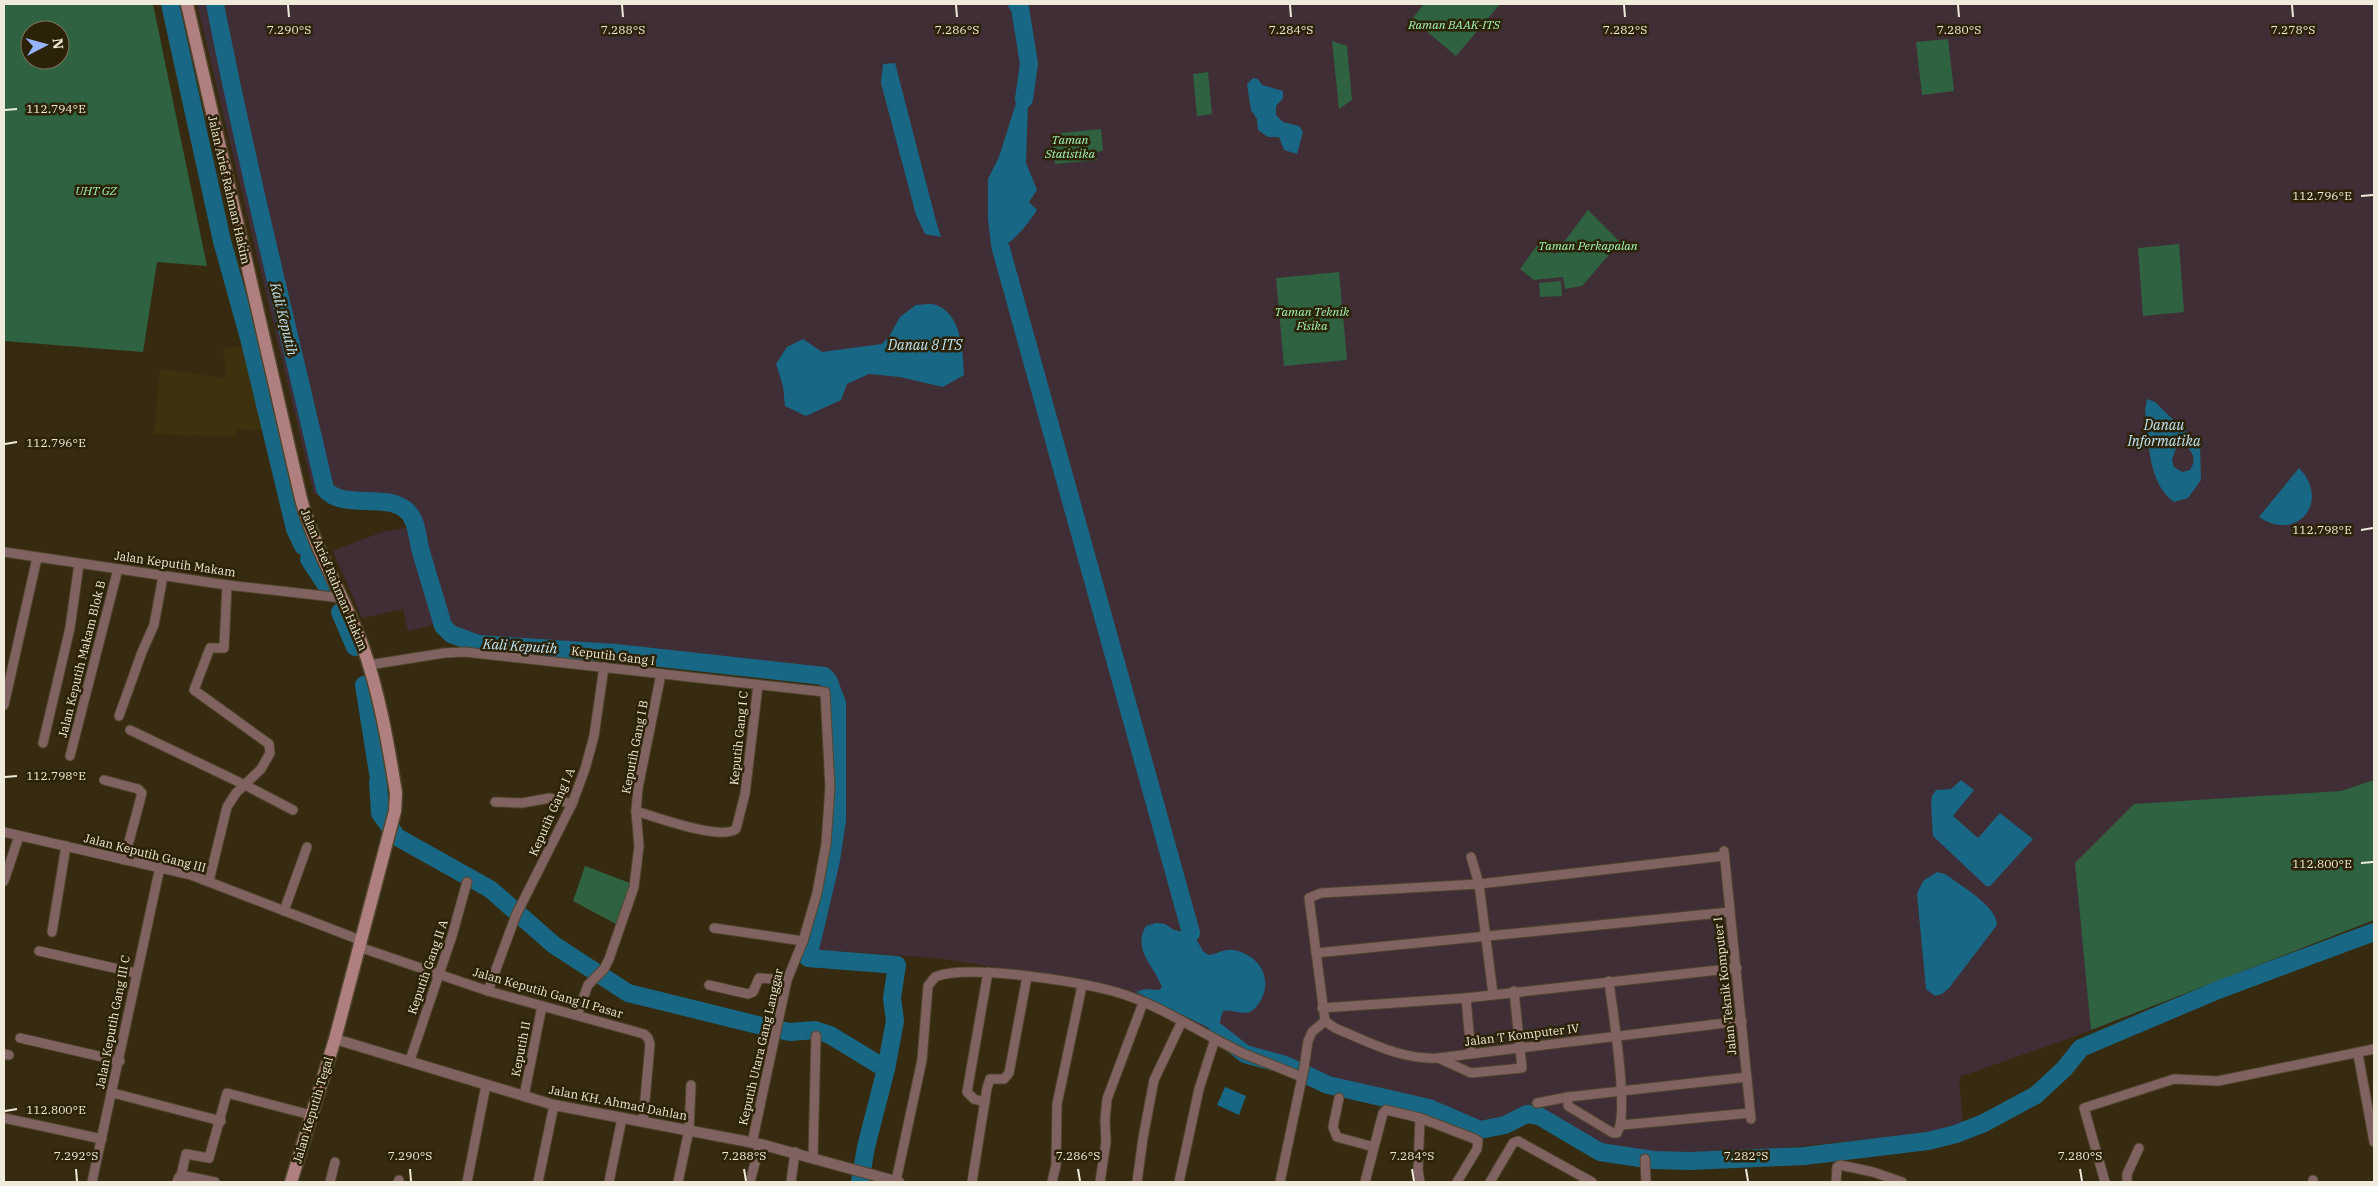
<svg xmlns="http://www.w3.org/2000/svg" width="2378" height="1186" font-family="'IBM Plex Serif',serif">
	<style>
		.built { fill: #3e310e }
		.education { fill: #402e36 }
		.green { fill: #2e6240; fill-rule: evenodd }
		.water { fill: #186785; fill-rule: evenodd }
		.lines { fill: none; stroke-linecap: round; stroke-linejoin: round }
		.river { stroke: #186785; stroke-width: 18 }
		.minor-casing { stroke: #50462d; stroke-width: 11 }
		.tertiary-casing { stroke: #50462d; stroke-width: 12 }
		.secondary-casing { stroke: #50462d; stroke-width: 15 }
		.minor { stroke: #806261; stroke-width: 9 }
		.tertiary { stroke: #806261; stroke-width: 10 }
		.secondary { stroke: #af807f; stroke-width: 12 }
		.ticks { fill: none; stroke: #f0eada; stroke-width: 2 }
		.labels { text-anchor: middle; stroke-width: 5; stroke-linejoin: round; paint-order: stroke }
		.park-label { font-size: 12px; font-style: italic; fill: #a2f8bc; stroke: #2c2207 }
		.street-label { font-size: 12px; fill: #f0eada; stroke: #2c2207 }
		.water-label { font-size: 14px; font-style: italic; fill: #c0e6f8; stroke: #2c2207 }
		.ticks-label { font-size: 12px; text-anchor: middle; fill: #f0eada; stroke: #2c2207; stroke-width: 5; stroke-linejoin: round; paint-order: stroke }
	</style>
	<rect width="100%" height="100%" fill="#362b11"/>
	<polygon class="built" points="250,345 271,430 236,429 235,437 154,434 160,369 226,378 223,348"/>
	<g class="education">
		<polygon points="197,4 2374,4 2374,920 2076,1036 1959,1077 1963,1129 1783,1148 1656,1154 1600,1148 1531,1109 1486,1123 1304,1068 1226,1049 1131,998 1079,980 937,958 818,950 841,826 843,736 837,680 442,636 404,497 314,494"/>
		<polygon points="411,527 435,624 408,631 403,609 362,618 333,551 382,532"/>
	</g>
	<g class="green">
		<path d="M4 4H153L207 266 157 262 143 352 4 341ZM30 30H60V60H30Z"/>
		<polygon points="1424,4 1500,4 1456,56 1412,19"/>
		<polygon points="1948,39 1954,91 1922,95 1916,42"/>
		<polygon points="1332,41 1347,46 1352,100 1339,109"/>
		<polygon points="1208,72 1212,114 1197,116 1193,74"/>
		<polygon points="1101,129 1103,151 1096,152 1097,160 1055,164 1052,134"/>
		<polygon points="1588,210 1620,242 1582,286 1565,289 1563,277 1534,280 1520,269 1538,244 1555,254"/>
		<polygon points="2179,244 2184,312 2143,316 2138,248"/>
		<polygon points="1339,272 1347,360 1284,366 1276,278"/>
		<polygon points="1561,281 1562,296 1540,297 1539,283"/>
		<polygon points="2374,780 2374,920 2091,1030 2075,863 2134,804 2341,791"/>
		<polygon points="585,866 630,883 616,924 573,901"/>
	</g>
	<g class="water">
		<polygon points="895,63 936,221 941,237 925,234 916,215 881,83 883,64"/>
		<polygon points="1253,78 1258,79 1262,85 1283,91 1283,98 1276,106 1276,115 1283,122 1299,126 1303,132 1297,154 1284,150 1279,137 1268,137 1258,130 1257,119 1251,110 1247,84"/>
		<path d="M1018 97 1028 100 1026 163 1037 190 1029 202 1037 210C1025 228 1013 244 992 252L988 219V179L999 157Z"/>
		<path d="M916 305C922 305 931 303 936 305 962 314 963 353 964 375L943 387 900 377 869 374 847 384 841 400 806 416 785 406 783 386 776 364 787 347 803 339 822 352 882 344 890 335 900 317Z"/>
		<path d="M2147 399 2155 402 2200 446 2201 480 2188 498 2174 502C2147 482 2149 440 2145 410ZM2183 442C2192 452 2198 458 2190 470L2182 472 2174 467 2172 460 2177 445Z"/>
		<path d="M2299 468C2331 501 2298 543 2259 517Z"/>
		<polygon points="1961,780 1974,790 1953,816 1978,838 2000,813 2033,839 1990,886 1986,886 1933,836 1931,803 1932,796 1936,790 1951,789"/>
		<path d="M1937 872 1945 874C1960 885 1997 906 1997 925L1949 988 1942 994 1935 996 1926 989 1917 894 1923 881Z"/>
		<path d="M1156 923 1165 924 1174 930 1193 934 1203 951 1208 955C1221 954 1223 947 1238 951 1261 958 1272 979 1261 1000 1258 1005 1255 1009 1250 1012 1241 1015 1232 1009 1223 1011L1217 1032 1136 992 1145 989 1159 990 1162 987C1154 965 1132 950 1146 926Z"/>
		<polygon points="1225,1087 1246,1096 1239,1115 1217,1105"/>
	</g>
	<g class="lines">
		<g class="river">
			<polyline points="170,4 222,241 249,338 295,529 303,546"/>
			<path d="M215 4C247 167 288 328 325 489 342 511 388 491 408 512 417 521 417 536 420 548 427 574 436 600 443 626L451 634 478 644 616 653 824 676 828 680 837 703V820L831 860 808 958 897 965 892 998 895 1021 886 1069"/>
			<polyline points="1017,4 1020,8 1029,64 1024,99"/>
			<polyline points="1001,249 1191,933"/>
			<polyline points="309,559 330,591"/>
			<polyline points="340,612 355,647"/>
			<polyline points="364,685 378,773"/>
			<polyline points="378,782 380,813 397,837 490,889 554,945 628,993 770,1028 790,1032 815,1030 830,1035 886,1069 866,1147 860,1182"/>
			<polyline points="1217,1032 1245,1054 1285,1065 1328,1085 1429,1108 1480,1130 1505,1125 1527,1114 1539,1116 1600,1152 1653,1160 1690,1161 1804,1156 1928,1141 1956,1134 1984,1123 2036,1095 2064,1069 2081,1048 2218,990 2374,932"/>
		</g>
		<defs>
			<g id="minor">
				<polyline points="4,552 227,585 342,598"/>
				<polyline points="369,665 444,653 465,652 825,692 830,787 826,844 817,893 803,941 787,980 752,1143"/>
				<polyline points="4,705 37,558"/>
				<polyline points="119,716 142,652 154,625 163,576"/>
				<polyline points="130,730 245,785 293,810"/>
				<polyline points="43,743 70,628 79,564"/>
				<polyline points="70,756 118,569"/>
				<polyline points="104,780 138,789 142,793 124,860"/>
				<polyline points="495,802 522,803 550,798 572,804"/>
				<path d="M636 811C656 817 720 841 736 829L745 794 758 685"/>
				<polyline points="4,832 191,875 360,940"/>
				<polyline points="1724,851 1751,1119"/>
				<path d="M1724 856 1479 884 1321 893 1309 898 1325 1021 1335 1028C1369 1042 1401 1060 1438 1058L1742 1021"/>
				<polyline points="1471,857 1479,884 1493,994"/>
				<polyline points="4,881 19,836"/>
				<polyline points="209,881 227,807 236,793 261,769 270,753 269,744 194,690 210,648 224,648 227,585"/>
				<polyline points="284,911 307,847"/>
				<polyline points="714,928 803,941"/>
				<polyline points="52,932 66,846"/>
				<polyline points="359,947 488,991 644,1034 648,1038 650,1044 643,1122"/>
				<polyline points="39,951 136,973"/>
				<polyline points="1316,953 1730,912"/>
				<path d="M1609 981C1612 1009 1630 1113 1617 1133H1613L1568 1106V1097L1747 1077"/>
				<polyline points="709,985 748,994 753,992 759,978 787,980"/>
				<polyline points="488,991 516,915 572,804 585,769 594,736 604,667"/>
				<polyline points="1466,998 1471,1054"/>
				<polyline points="1322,1008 1466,998 1737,968"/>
				<polyline points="577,1015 588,985 604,969 609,959 634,887 639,846 636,811 638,788 661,674"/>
				<polyline points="20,1038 120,1061"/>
				<polyline points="4,1054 9,1055"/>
				<polyline points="2358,1054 2374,1142"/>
				<polyline points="1438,1058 1471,1073 1522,1068 1514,991"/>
				<polyline points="410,1060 452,936 467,882"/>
				<polyline points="113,1093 221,1121"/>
				<polyline points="524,1096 542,1006"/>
				<polyline points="1339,1098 1333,1127 1337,1137 1374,1147"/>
				<polyline points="985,1102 974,1099 967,1092 988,972"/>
				<polyline points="1537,1103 1568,1097"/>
				<polyline points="4,1118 102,1139"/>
				<polyline points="1622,1125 1750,1113"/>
				<polyline points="813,1158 816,1036"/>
				<polyline points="1645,1159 1646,1182"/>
				<polyline points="181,1176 186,1154 209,1158 227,1093 311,1115"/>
				<polyline points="2313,1180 2313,1182"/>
				<path d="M896 1181 922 1060 928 986 935 977C967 963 1080 982 1116 992 1151 1002 1183 1022 1215 1039"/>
				<polyline points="92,1182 160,867"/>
				<polyline points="177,1182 179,1177 185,1176 215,1182"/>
				<polyline points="330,1182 335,1162"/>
				<polyline points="398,1182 399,1180"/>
				<polyline points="467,1182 486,1085"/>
				<polyline points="538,1182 554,1105"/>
				<polyline points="609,1182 622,1118"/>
				<polyline points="678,1182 689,1130 691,1085"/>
				<polyline points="750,1182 760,1144"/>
				<polyline points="791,1182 795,1152"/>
				<polyline points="972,1182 987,1088 990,1079 1004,1079 1009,1073 1027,977"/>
				<polyline points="1052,1182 1056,1165 1057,1104 1082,986"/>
				<polyline points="1100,1182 1106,1142 1105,1120 1107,1099 1143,1003"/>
				<polyline points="1137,1182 1143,1138 1154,1080 1182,1021"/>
				<polyline points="1179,1182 1199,1089 1215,1039 1242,1053 1302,1077"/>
				<polyline points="1280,1182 1304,1068 1308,1041 1312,1032 1325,1021"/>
				<polyline points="1365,1182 1383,1113 1386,1110 1420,1118 1475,1139 1478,1141 1477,1149 1457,1182"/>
				<polyline points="1420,1182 1418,1170 1420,1118"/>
				<polyline points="1490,1182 1513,1143 1518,1141 1592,1182"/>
				<polyline points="1836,1182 1837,1167 1840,1165 1873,1172 1902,1182"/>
				<polyline points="2105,1182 2084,1108 2174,1079 2218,1081 2374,1049"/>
				<polyline points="2127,1182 2127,1174 2139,1148"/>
			</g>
			<polyline id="tertiary" points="335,1039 554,1105 760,1144 899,1182"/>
			<path id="secondary" d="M187 4 301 499C315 550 343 595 362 644 379 691 388 743 396 793L395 811 335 1039 291 1182"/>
		</defs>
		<use href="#minor" class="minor-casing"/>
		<use href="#tertiary" class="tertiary-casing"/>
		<use href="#secondary" class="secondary-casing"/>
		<use href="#minor" class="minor"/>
		<use href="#tertiary" class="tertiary"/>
		<use href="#secondary" class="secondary"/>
	</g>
	<path class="ticks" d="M288 5 289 17M622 5 623 17M956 5 957 17M1290 5 1291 17M1624 5 1625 17M1958 5 1959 17M2292 5 2293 17M5 110 17 109M2361 196 2373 195M5 444 17 442M2361 530 2373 528M5 777 17 776M2361 863 2373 862M5 1111 17 1109M76 1169 77 1181M410 1169 411 1181M744 1169 746 1181M1078 1169 1080 1181M1412 1169 1414 1181M1746 1169 1748 1181M2080 1169 2082 1181"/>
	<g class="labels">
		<g class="park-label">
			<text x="1454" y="29">Raman BAAK-ITS</text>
			<text x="1070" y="144">Taman<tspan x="1070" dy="14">Statistika</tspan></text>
			<text x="96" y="195">UHT GZ</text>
			<text x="1588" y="250">Taman Perkapalan</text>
			<text x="1312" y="316">Taman Teknik<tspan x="1312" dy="14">Fisika</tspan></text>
		</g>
		<g class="street-label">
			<text transform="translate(229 190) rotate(77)" y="4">Jalan Arief Rahman Hakim</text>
			<text transform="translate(175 564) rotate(8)" y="4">Jalan Keputih Makam</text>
			<text transform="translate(334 580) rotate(67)" y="4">Jalan Arief Rahman Hakim</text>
			<text transform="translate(613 656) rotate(7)" y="4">Keputih Gang I</text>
			<text transform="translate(82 659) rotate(-76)" y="4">Jalan Keputih Makam Blok B</text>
			<text transform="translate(739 738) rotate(-84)" y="4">Keputih Gang I C</text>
			<text transform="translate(635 747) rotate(-79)" y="4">Keputih Gang I B</text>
			<text transform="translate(552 812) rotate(-66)" y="4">Keputih Gang I A</text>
			<text transform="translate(145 853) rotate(14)" y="4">Jalan Keputih Gang III</text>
			<text transform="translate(428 967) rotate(-71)" y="4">Keputih Gang II A</text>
			<text transform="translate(1725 986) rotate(-96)" y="4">Jalan Teknik Komputer I</text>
			<text transform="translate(548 993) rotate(16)" y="4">Jalan Keputih Gang II Pasar</text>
			<text transform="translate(113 1022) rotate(-79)" y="4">Jalan Keputih Gang III C</text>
			<text transform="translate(1522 1035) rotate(-7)" y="4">Jalan T Komputer IV</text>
			<text transform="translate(761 1047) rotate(-77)" y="4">Keputih Utara Gang Langgar</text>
			<text transform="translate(521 1049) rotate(-79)" y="4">Keputih II</text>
			<text transform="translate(618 1103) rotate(11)" y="4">Jalan KH. Ahmad Dahlan</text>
			<text transform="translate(313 1110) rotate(-73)" y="4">Jalan Keputih Tegal</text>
		</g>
		<g class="water-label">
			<text transform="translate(284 319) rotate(76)" y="5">Kali Keputih</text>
			<text x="925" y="350">Danau 8 ITS</text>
			<text x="2164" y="430">Danau<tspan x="2164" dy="16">Informatika</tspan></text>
			<text transform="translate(520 646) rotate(4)" y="5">Kali Keputih</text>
		</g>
	</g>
	<g class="ticks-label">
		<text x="289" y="34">7.290°S</text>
		<text x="623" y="34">7.288°S</text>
		<text x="957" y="34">7.286°S</text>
		<text x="1291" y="34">7.284°S</text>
		<text x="1625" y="34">7.282°S</text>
		<text x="1959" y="34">7.280°S</text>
		<text x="2293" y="34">7.278°S</text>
		<text x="56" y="113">112.794°E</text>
		<text x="2322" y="200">112.796°E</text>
		<text x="56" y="447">112.796°E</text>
		<text x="2322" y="534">112.798°E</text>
		<text x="56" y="780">112.798°E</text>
		<text x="2322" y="868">112.800°E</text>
		<text x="56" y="1114">112.800°E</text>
		<text x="76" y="1160">7.292°S</text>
		<text x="410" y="1160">7.290°S</text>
		<text x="744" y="1160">7.288°S</text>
		<text x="1078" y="1160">7.286°S</text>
		<text x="1412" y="1160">7.284°S</text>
		<text x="1746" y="1160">7.282°S</text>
		<text x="2080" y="1160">7.280°S</text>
	</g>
	<rect width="2378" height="1186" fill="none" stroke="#f0eada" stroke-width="10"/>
	<g transform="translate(45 45) rotate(84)"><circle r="24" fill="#2c2207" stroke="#7a725b"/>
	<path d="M0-4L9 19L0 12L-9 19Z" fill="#95b6fd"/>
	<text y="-8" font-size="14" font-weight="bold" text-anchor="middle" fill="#f0eada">N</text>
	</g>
</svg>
